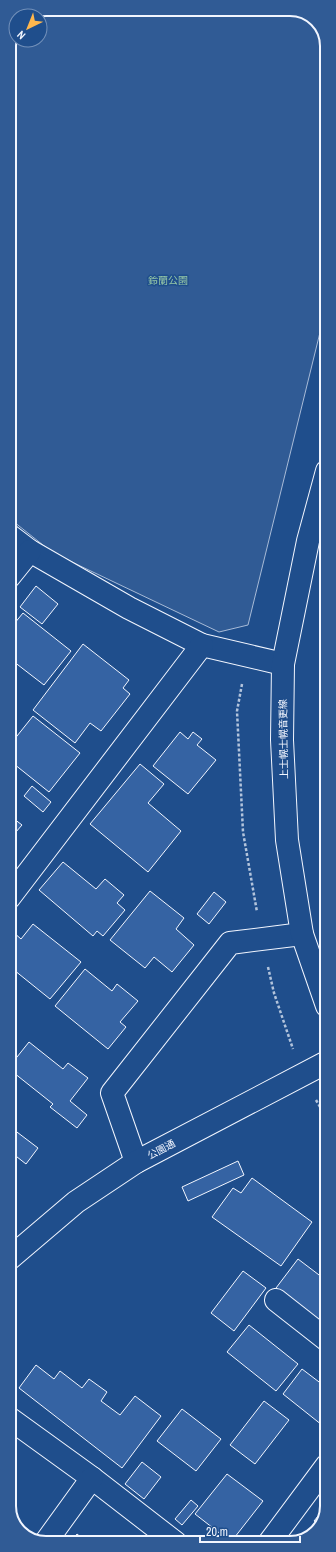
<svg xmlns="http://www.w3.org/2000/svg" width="336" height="1552" font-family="'Archivo Narrow','Noto Sans JP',sans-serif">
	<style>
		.built { fill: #305b95; stroke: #a8bbd7 }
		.building { fill: #3563a3; stroke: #f2f6ff }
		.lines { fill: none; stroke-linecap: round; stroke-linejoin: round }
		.minor-casing { stroke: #f2f6ff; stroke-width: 24 }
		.major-casing { stroke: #f2f6ff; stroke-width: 24 }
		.path { stroke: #b3c4dc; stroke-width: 2.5; stroke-dasharray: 3 2; stroke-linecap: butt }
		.minor { stroke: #1f4e8c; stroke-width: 22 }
		.major { stroke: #1f4e8c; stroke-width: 22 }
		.labels { text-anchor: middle; stroke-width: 3; stroke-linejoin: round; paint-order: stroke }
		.park-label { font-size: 10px; fill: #97c8a6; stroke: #1f4e8c }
		.street-label { font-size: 10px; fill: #f2f6ff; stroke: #1f4e8c }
		.rim { fill: none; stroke: #f2f6ff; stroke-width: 2 }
	</style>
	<rect width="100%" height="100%" fill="#1f4e8c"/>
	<polygon class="built" points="46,9 294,9 316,20 327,41 327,304 248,625 219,632 53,553 9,518 9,46 16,30 16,40 40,40 40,16 29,16"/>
	<g class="building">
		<polygon points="36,586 58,604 42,624 20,607"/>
		<polygon points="23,613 71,651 44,685 9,658 9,630"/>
		<polygon points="83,644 129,680 123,688 130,694 101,731 90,723 75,743 33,710"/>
		<polygon points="33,716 80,753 49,792 9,760 9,746"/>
		<polygon points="180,732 188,739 193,732 202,739 197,745 216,760 188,794 153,766"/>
		<polygon points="140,764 164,784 148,803 181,831 148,872 90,824"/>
		<polygon points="32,786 51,802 43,812 24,796"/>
		<polygon points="9,815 22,825 9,840"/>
		<polygon points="63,862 96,889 105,879 124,895 117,903 125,910 103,936 97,931 93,936 39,890"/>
		<polygon points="150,891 184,918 176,929 194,945 172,972 154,957 145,968 110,940"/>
		<polygon points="214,892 226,902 209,924 197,914"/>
		<polygon points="33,924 81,962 50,999 9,966 9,936 13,932 21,939"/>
		<polygon points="85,969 112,991 117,984 138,1001 120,1022 126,1027 108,1049 55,1006"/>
		<polygon points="29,1042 63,1069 68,1063 88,1078 70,1101 87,1115 77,1128 50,1107 53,1104 9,1069 9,1067"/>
		<polygon points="9,1126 38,1148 26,1164 12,1153 9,1157"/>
		<polygon points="238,1161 244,1175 188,1201 182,1187"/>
		<polygon points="252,1178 312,1222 281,1266 212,1217 233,1188 241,1193"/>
		<polygon points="298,1259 327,1281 327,1328 276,1288"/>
		<polygon points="243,1271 266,1288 234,1331 211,1313"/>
		<polygon points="249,1325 298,1364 276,1391 227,1352"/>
		<polygon points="36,1365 54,1379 60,1371 82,1388 89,1379 107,1392 101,1401 120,1415 135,1396 161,1416 122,1468 19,1388"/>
		<polygon points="302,1369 327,1388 327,1429 283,1394"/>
		<polygon points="264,1401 289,1420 255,1464 230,1445"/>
		<polygon points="182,1409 221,1439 196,1471 157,1441"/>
		<polygon points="142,1462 161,1477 144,1499 125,1484"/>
		<polygon points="227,1474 263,1501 231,1542 195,1514"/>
		<polygon points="191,1500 198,1506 182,1525 175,1519"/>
		<polygon points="327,1505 327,1506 320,1525 314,1521"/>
		<polygon points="77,1534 88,1543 70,1543"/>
		<polygon points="105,1538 111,1543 101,1543"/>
	</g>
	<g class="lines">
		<defs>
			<g id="minor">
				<polyline points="9,535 30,551 129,608 202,645 283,664"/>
				<polyline points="9,577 30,551"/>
				<polyline points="9,898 202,645"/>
				<polyline points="136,1162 112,1093 230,943 302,934"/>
				<polyline points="9,1259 76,1202 136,1162 327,1062"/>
				<polyline points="276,1300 327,1340"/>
				<polyline points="9,1418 92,1478 176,1543"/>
				<polyline points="45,1543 92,1478"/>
				<polyline points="269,1543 327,1465"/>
			</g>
			<polyline id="major" points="327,471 308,541 283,664 282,740 287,840 302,934 327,1006"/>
		</defs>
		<use href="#minor" class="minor-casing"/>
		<use href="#major" class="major-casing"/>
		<g class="path">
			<polyline points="242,684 237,711 243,832 257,912"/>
			<polyline points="268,967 274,993 293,1049"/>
			<polyline points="316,1100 327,1119"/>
		</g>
		<use href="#minor" class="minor"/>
		<use href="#major" class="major"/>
	</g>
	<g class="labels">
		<g class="park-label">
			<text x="168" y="284">鈴蘭公園</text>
		</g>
		<g class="street-label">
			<text transform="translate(283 739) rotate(-91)" y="4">上士幌士幌音更線</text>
			<text transform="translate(161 1149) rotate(-28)" y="4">公園通</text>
		</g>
	</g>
	<path d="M0 0H336V1552H0ZM46 16H290A30 30 0 0 1 320 46V1506A30 30 0 0 1 290 1536H46A30 30 0 0 1 16 1506V46A30 30 0 0 1 46 16Z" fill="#305b95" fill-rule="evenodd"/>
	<path class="rim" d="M46 16H290A30 30 0 0 1 320 46V1506A30 30 0 0 1 290 1536H46A30 30 0 0 1 16 1506V46A30 30 0 0 1 46 16Z"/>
	<g transform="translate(28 28) rotate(223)"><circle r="19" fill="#1f4e8c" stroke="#7391ba"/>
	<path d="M0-3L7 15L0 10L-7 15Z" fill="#ffb74d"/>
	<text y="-6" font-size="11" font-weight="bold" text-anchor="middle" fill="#f2f6ff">N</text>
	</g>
	<path d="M200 1536v6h100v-6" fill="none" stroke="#f2f6ff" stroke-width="2"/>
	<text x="206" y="1536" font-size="12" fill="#f2f6ff" stroke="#1f4e8c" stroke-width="3" paint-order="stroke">20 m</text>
</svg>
